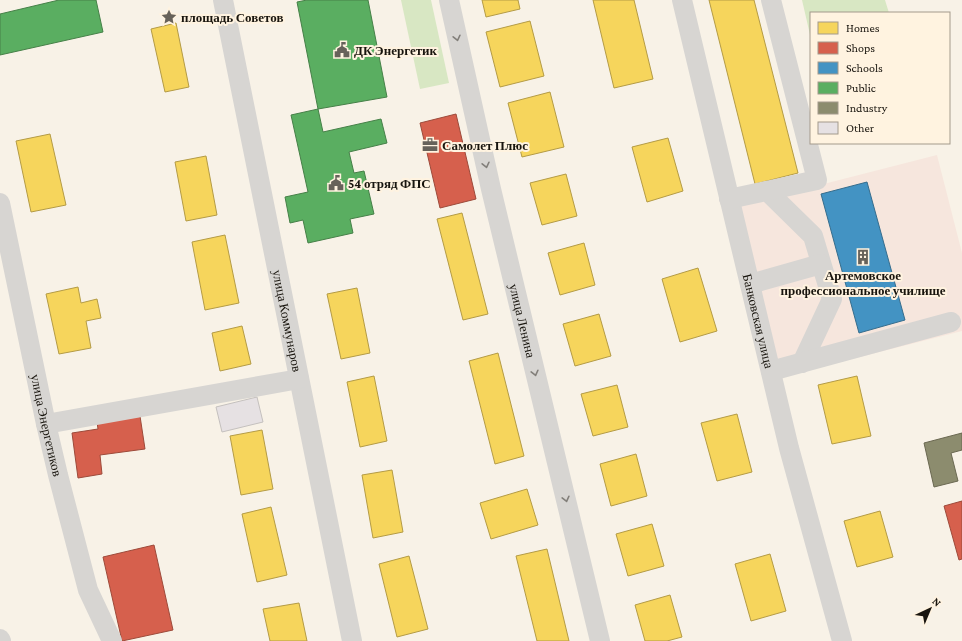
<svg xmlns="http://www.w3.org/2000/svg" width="962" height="641" font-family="'Crimson Pro',serif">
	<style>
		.industrial { fill: #f6e6dd }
		.green { fill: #d8e7c3 }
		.homes { fill: #f6d55c; stroke: #b49b45 }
		.shops { fill: #d6604d; stroke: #9d4a3a }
		.schools { fill: #4393c3; stroke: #366d8d }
		.public { fill: #5aae61; stroke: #468048 }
		.industry { fill: #8c8c6e; stroke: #6a6851 }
		.building { fill: #e6e1e3; stroke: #c4c0be }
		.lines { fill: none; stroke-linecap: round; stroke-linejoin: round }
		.minor { stroke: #d7d5d2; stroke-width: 20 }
		.oneway { stroke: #827f7a }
		.labels { text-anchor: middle; stroke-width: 4; stroke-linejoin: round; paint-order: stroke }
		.poi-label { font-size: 13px; font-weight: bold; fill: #19150e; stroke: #fff3e0; text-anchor: start }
		.street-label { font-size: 13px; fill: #19150e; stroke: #fff3e0 }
	</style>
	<rect width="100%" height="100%" fill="#f8f2e7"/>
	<polygon class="industrial" points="937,155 962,253 962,331 781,377 737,206"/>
	<g class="green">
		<polygon points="401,0 431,0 449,83 420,89"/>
		<polygon points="802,0 885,0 889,13 811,13 811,39"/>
	</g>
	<g class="homes">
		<polygon points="482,0 518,0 520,9 486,17"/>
		<polygon points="593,0 634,0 653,79 614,88"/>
		<polygon points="709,0 754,0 798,173 755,184"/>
		<polygon points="530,21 544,76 500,87 486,32"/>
		<polygon points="176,23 189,87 165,92 151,29"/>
		<polygon points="550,92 564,147 522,157 508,103"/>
		<polygon points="50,134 66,205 31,212 16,141"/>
		<polygon points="668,138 683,191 647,202 632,147"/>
		<polygon points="206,156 217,215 186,221 175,162"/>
		<polygon points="566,174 577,216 542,225 530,183"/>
		<polygon points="462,213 488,314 463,320 437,219"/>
		<polygon points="225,235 239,303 205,310 192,242"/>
		<polygon points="584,243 595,285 560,295 548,253"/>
		<polygon points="698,268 717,331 680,342 662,279"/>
		<polygon points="78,287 81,303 97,299 101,318 86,321 91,348 59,354 46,294"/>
		<polygon points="357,288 370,353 341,359 327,294"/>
		<polygon points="599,314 611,356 575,366 563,324"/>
		<polygon points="242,326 251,364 220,371 212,333"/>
		<polygon points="498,353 524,456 495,464 469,361"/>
		<polygon points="374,376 387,441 360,447 347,382"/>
		<polygon points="857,376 871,436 832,444 818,385"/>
		<polygon points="617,385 628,427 593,436 581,394"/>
		<polygon points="737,414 752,472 717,481 701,423"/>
		<polygon points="262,430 273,489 241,495 230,436"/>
		<polygon points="636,454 647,496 611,506 600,464"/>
		<polygon points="392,470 403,532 373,538 362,475"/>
		<polygon points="527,489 538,525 491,539 480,503"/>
		<polygon points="271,507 287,575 257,582 242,514"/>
		<polygon points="880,511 893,557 857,567 844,521"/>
		<polygon points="652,524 664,566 628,576 616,534"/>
		<polygon points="547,549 569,641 537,641 516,556"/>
		<polygon points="770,554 786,611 751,621 735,564"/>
		<polygon points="409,556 428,629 397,637 379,564"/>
		<polygon points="670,595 682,637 667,641 645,641 635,605"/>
		<polygon points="299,603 307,641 270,641 263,609"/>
	</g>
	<g class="shops">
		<polygon points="456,114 476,199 440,208 420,123"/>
		<polygon points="140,416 145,449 100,455 102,474 78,478 72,433 98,429 97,422"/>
		<polygon points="962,501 962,559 959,560 944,506"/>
		<polygon points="154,545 173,630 122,641 103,557"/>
	</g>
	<polygon class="schools" points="867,182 905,320 859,333 821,194"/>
	<g class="public">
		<polygon points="59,0 96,0 103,32 0,55 0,14"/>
		<polygon points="307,0 368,0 387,97 318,109 297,2"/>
		<polygon points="318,109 323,132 381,119 387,143 349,152 354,173 364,171 374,214 350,219 353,233 308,243 303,220 290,223 285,197 308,192 291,115"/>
	</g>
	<polygon class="industry" points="962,433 962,450 951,453 958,481 934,487 924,443"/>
	<polygon class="building" points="257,397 263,422 222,432 216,407"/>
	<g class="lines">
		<g class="minor">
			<path id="s1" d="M223 0 352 641"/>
			<path id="s2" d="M449 0 491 189 600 641"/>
			<path id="s3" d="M682 0 789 448 842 641"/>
			<polyline points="767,191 813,236 832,299 802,363"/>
			<polyline points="729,199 817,180 771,0"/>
			<path id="s4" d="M0 203 46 424 58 475 88 590 112 641"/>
			<polyline points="750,284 821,264"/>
			<polyline points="771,371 951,322"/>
			<polyline points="46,424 299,379"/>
			<polyline points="0,639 1,641"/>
		</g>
	</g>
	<defs><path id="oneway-chevron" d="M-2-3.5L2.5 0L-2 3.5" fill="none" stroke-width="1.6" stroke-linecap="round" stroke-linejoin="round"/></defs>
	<g class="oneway">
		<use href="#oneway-chevron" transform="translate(457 38) rotate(77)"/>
		<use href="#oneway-chevron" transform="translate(486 165) rotate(77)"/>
		<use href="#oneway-chevron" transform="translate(535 373) rotate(76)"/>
		<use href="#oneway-chevron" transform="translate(566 499) rotate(76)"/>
	</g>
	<defs>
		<symbol id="sight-bare" viewBox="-9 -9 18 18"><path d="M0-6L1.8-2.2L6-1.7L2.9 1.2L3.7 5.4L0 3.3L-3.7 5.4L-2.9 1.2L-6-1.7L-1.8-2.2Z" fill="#67625a" stroke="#fff3e0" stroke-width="2.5" paint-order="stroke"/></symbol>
		<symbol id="civic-bare" viewBox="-9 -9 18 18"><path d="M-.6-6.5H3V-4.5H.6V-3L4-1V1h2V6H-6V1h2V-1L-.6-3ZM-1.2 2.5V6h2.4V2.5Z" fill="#67625a" stroke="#fff3e0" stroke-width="2.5" paint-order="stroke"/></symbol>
		<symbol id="office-bare" viewBox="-9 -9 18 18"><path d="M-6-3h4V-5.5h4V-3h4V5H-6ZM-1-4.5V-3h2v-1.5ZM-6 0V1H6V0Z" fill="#67625a" stroke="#fff3e0" stroke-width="2.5" paint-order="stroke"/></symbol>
		<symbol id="building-bare" viewBox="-9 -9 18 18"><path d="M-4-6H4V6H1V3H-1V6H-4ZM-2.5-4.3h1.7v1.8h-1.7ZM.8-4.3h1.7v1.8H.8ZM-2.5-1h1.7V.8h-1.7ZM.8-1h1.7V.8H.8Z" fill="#67625a" stroke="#fff3e0" stroke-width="2.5" paint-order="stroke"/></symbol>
	</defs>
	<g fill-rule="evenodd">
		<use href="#sight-bare" x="158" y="6" width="22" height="22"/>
		<use href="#civic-bare" x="331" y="39" width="22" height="22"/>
		<use href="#office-bare" x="419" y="134" width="22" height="22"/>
		<use href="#civic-bare" x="325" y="172" width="22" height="22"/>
		<use href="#building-bare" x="852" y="246" width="22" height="22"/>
	</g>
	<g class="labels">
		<g class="poi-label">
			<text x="181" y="22">площадь Советов</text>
			<text x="354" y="55">ДК Энергетик</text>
			<text x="442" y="150">Самолет Плюс</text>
			<text x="348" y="188">54 отряд ФПС</text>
			<text x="863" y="280" text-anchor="middle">Артемовское<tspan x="863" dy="15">профессиональное училище</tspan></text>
		</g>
		<g class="street-label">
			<text dy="5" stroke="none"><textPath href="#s1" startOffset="327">улица Коммунаров</textPath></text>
			<text dy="5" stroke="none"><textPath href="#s2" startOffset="329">улица Ленина</textPath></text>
			<text dy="5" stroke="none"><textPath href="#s3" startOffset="330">Банковская улица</textPath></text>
			<text dy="5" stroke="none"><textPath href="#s4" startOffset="227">улица Энергетиков</textPath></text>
		</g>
	</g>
	<rect x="810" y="12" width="140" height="132" fill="#fff3e0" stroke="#a39a8c"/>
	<rect x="818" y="22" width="20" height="12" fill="#f6d55c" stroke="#a39a8c"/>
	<text x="846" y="32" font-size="12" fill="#19150e">Homes</text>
	<rect x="818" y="42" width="20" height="12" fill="#d6604d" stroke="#a39a8c"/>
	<text x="846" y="52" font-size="12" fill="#19150e">Shops</text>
	<rect x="818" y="62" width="20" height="12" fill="#4393c3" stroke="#a39a8c"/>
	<text x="846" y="72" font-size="12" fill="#19150e">Schools</text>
	<rect x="818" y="82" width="20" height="12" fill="#5aae61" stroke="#a39a8c"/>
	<text x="846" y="92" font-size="12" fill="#19150e">Public</text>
	<rect x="818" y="102" width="20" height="12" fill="#8c8c6e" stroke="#a39a8c"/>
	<text x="846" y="112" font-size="12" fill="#19150e">Industry</text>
	<rect x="818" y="122" width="20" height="12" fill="#e6e1e3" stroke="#a39a8c"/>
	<text x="846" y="132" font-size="12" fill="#19150e">Other</text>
	<g transform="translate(930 609) rotate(44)" stroke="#fff3e0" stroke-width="3" paint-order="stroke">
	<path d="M0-3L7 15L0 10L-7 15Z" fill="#19150e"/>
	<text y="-6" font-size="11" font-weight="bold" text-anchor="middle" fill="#19150e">N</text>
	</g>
</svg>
